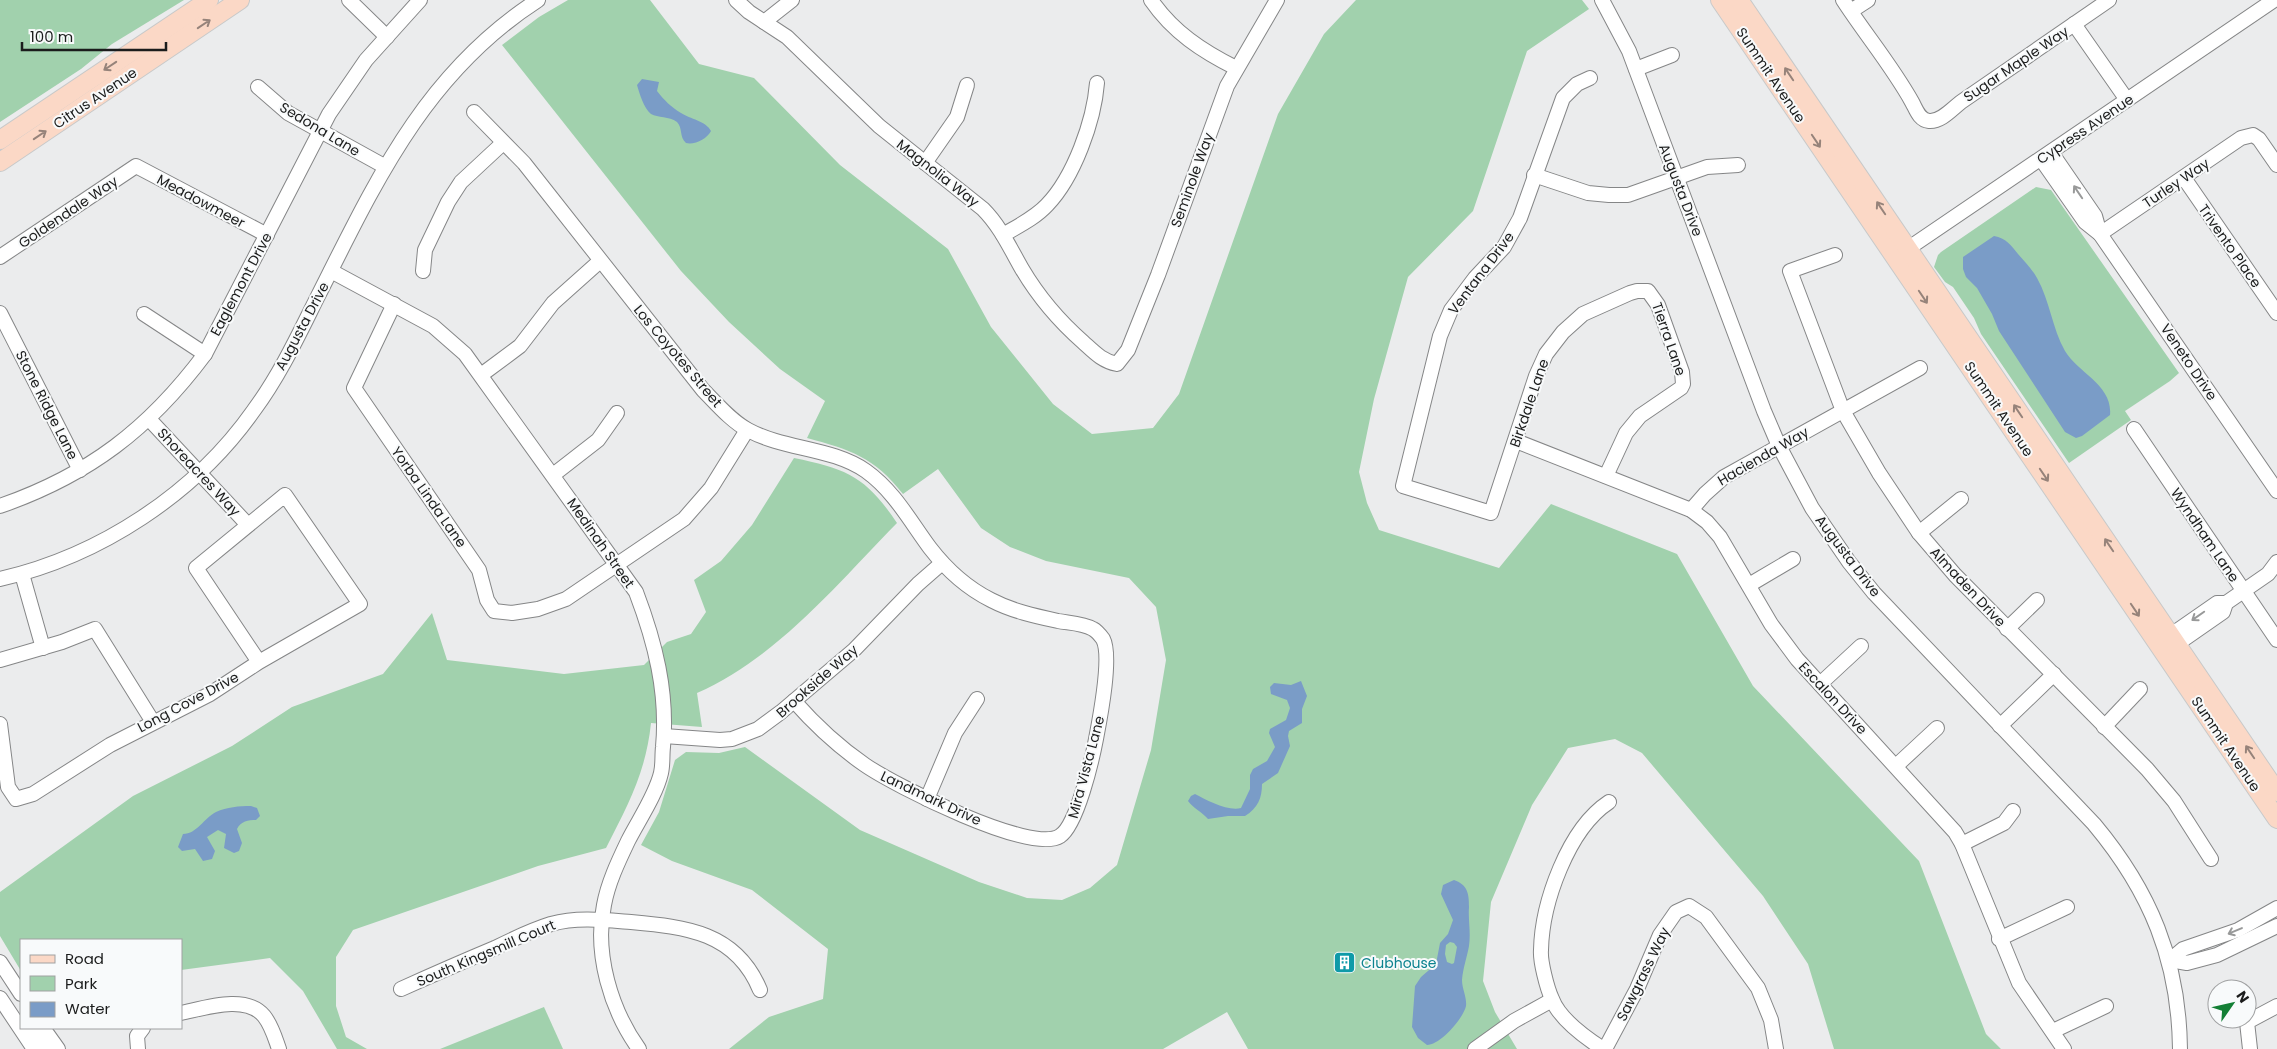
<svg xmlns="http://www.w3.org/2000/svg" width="2277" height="1049" font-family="Poppins,sans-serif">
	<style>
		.green { fill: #a1d1ad }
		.water { fill: #7a9cc7; fill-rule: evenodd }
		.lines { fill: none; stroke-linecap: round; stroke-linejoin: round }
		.minor-casing { stroke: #858687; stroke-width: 16 }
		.major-casing { stroke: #c8c9c9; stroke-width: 20 }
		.minor { stroke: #fff; stroke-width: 14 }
		.major { stroke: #fbd8c6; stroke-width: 18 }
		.oneway { stroke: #96837a }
		.oneway2 { stroke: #989999 }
		.labels { text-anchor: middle; stroke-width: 4; stroke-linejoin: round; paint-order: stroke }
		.street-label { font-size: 14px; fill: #1b1c1c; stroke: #f8fafb }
		.culture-label { font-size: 14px; fill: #0d838f; stroke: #f8fafb; text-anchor: start }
	</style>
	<rect width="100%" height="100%" fill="#ebeced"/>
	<g class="green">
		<polygon points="0,0 184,0 112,44 81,69 0,122"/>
		<path d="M568 0H650L699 64 754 78 840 165 948 249 991 327 1053 404 1092 434 1153 428 1179 394 1278 114 1324 34 1356 0H1582L1589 9 1527 51 1473 211 1408 277 1374 399 1359 472 1367 503 1379 530 1499 568 1551 504 1677 554 1753 686 1919 861 1986 1034 2001 1049H1834L1808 964 1763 896 1642 753 1615 739 1568 748 1532 805 1491 902 1483 981 1495 1012 1517 1049H1248L1227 1012 1163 1049H729L769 1017 823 999 828 949 752 890 672 861 641 845 659 812 675 760 686 752 719 753 745 747 860 830 979 882 1027 898 1062 900 1090 888 1117 865 1151 750 1166 660 1156 607 1129 578 1046 561 1010 547 981 528 938 469 903 494C874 457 851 450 807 438L825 401 780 369 729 322 681 271 502 45 539 17Z"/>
		<polygon points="2036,187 2051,190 2179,373 2170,381 2125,411 2131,420 2069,463 1981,334 1974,318 1953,287 1945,282 1934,267 1938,255 1941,252"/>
		<path d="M794 458C848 469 866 477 897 523 836 585 778 657 697 693L702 727 651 723C646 772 628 805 606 848L538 866 353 930 336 957V1006L346 1037 367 1049H337L303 991 270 958 181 970V940H21V971L0 936V892L133 796 232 746 292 707 383 674 432 613 447 660 564 674 644 665 667 642 691 634 706 612 694 580 721 561 752 525Z"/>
		<polygon points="544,1007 563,1049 440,1049"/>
	</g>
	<g class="water">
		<path d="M642 79 659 82 657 91C664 100 671 107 681 113 690 119 706 121 711 131 707 139 695 145 686 143 679 137 683 128 677 122 669 116 658 118 651 114 644 109 639 92 637 85Z"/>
		<path d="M1994 236C2006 238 2011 245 2018 254 2025 262 2032 269 2037 278 2050 301 2052 328 2065 351 2078 373 2113 385 2110 415L2082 436 2076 438 2065 432 1999 331 1992 314 1977 288 1966 277 1963 269V257Z"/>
		<path d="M1301 681 1307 696 1302 709V723L1289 731 1288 736 1290 746 1278 773 1262 784C1262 798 1258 808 1245 816H1228L1208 819C1202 812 1193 808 1188 801L1191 796 1195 794C1206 800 1229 812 1241 808L1250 789V775L1253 769 1267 761 1275 747 1269 733 1270 729 1286 720 1290 708 1287 700 1271 694 1270 687 1274 683 1291 685Z"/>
		<path d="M251 806 257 808 260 816 256 820C248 820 241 821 237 829L242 843 239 851 234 853 224 848 226 834 218 830 207 837 215 851 212 859 203 861 195 849 182 851 178 847 183 834C197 834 204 818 216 812 227 807 239 806 251 806Z"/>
		<path d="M1454 880C1468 885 1469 894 1469 907 1468 920 1471 932 1469 946 1467 957 1463 968 1462 980 1462 989 1467 997 1466 1006 1463 1019 1440 1045 1427 1045L1418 1038 1412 1027 1415 986 1421 977 1436 964 1440 943 1448 934 1453 920 1441 894 1443 885ZM1450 942 1454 943 1457 947 1454 963 1452 964 1447 962 1445 954 1446 945Z"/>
	</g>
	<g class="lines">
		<defs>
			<g id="minor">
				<polyline points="349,0 387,37"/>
				<path d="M736 0 749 12 787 37 879 126 983 209C1000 226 1010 248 1022 269 1038 296 1059 321 1083 342 1094 352 1102 361 1117 364L1128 350 1158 275 1227 86 1277 0"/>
				<path d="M1151 0C1173 32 1202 51 1236 68"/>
				<path d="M1602 0 1629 51 1764 411 1779 446 1812 508 1849 562 1874 593 2094 824C2150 891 2179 960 2180 1049"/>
				<path d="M1843 0C1865 34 1892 66 1912 102 1916 109 1919 120 1929 121 1941 122 1952 109 1961 102L2109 0"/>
				<polyline points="1851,11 1868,0"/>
				<polyline points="764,22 792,0"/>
				<polyline points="2074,24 2127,100"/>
				<polyline points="1636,69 1672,55"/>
				<polyline points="1590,78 1577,84 1563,98 1520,218 1504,247 1475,278 1451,310 1440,336 1403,486 1491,513 1536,376 1546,354 1563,332 1583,314 1630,293 1637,291 1648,291 1658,305 1682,372 1683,384 1681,388 1640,416 1626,433 1606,476"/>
				<polyline points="258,87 288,113 384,166"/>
				<path d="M474 112 524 163 703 390C716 403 731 421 748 430 785 450 831 447 866 471 894 491 910 521 930 548 947 570 967 588 991 600 1012 611 1035 616 1058 621 1069 623 1083 623 1093 629 1097 631 1100 635 1103 639 1112 656 1100 718 1096 739 1092 760 1077 825 1060 836 1031 855 894 785 865 765 839 747 816 726 794 701"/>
				<polyline points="2051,152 2095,216 2100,234"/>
				<polyline points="2041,159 2085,222 2100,234 2277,491"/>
				<polyline points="925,163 957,117 967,85"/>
				<polyline points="1534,175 1588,193 1609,195 1628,195 1707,167 1738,165"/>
				<polyline points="2184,178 2277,313"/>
				<polyline points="2100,234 2241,138 2253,135 2259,139 2277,165"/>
				<path d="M1003 235C1018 226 1035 218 1047 205 1074 177 1094 121 1097 83"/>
				<polyline points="1900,254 2274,0"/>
				<polyline points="1835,255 1790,271 1843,411 1879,473 1919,533 1955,575 2147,769 2174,801 2211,859"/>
				<polyline points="0,257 136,166 267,235"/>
				<path d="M331 271 433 326 465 354 636 592C655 642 668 692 663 747 662 755 663 765 661 773 656 795 638 821 628 841 618 862 608 883 604 905 594 954 611 1010 639 1049"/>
				<polyline points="423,271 425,250 448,202 461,182 503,143"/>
				<polyline points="394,304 354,388 479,570 487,600 494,611 512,613 538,609 566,599 684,519 711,488 747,430"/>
				<polyline points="0,313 80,470"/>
				<polyline points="144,314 205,354"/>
				<polyline points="481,375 520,346 553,303 600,261"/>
				<polyline points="149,419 248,525"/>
				<polyline points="2134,429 2277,640"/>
				<polyline points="1516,441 1691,510 1707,522 1720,537 1771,624 1797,659 1955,832 1962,844 2019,983 2064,1049"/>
				<polyline points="553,475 598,440 617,413"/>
				<path d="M0 506C89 475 149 429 205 354L329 114 366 60 420 0"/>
				<polyline points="1691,510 1705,494 1724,477 1920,368"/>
				<polyline points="1919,533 1961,499"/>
				<polyline points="22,574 43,648"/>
				<path d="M0 579C100 556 195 494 254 410 280 375 299 334 318 296 376 181 425 73 538 0"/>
				<polyline points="1749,585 1793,559"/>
				<polyline points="2007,629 2037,600"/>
				<polyline points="2171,635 2217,603 2226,603"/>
				<polyline points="2177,644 2223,612 2226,603 2268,574 2277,562"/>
				<polyline points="0,660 62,642 95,629 153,722"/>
				<polyline points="1820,684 1861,646"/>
				<polyline points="0,724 8,787 16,799 33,794 110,745 210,694 259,662 360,604 285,495 196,568 259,662"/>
				<polyline points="2000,726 2054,674"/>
				<polyline points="2104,727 2140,689"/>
				<polyline points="664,736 720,740 732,739 758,729 781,712 854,650 918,584 942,563"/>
				<polyline points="1896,766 1937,728"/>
				<polyline points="927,799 955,733 977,699"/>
				<polyline points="1962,844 2004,823 2013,811"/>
				<polyline points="1999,939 2067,907"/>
				<polyline points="2170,960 2183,949 2238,930 2277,908"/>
				<polyline points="2170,960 2187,963 2217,955 2277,926"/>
				<polyline points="0,962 21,994"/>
				<path d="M401 989C432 975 464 961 495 948 513 939 532 930 551 924 577 917 604 920 631 922 686 927 736 932 760 990"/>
				<polyline points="0,998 34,1049"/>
				<path d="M181 1013C205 1008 246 994 264 1016 272 1026 275 1038 279 1049"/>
				<polyline points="31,1028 46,1049"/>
				<polyline points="43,1028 58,1049"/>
				<polyline points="2053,1031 2106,1006"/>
				<polyline points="138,1049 137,1036 143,1028"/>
				<polyline points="1475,1049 1514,1021 1552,1000"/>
				<path d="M1603 1049C1586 1038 1559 1018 1552 999 1547 988 1540 961 1541 950 1542 903 1568 829 1609 802"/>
				<polyline points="1605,1049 1637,989 1660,935 1676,912 1689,906 1706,917 1758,988 1771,1020 1776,1049"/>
				<polyline points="2250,1049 2247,1022 2277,1006"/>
			</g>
			<g id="major">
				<polyline points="1720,0 2277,819"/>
				<polyline points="1739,0 2277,792"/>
				<polyline points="0,140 209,0"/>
				<polyline points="0,162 240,0"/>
			</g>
		</defs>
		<use href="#minor" class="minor-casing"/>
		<use href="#major" class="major-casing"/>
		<use href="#minor" class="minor"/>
		<use href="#major" class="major"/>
	</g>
	<defs><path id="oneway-shaft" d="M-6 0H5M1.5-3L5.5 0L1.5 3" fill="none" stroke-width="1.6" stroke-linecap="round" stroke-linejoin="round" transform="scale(1.25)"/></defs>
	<g class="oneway">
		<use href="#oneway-shaft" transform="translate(204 24) rotate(-34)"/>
		<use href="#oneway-shaft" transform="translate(110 66) rotate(146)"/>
		<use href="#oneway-shaft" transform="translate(1789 74) rotate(-124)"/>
		<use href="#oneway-shaft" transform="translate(40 135) rotate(-34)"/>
		<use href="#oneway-shaft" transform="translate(1816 141) rotate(56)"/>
		<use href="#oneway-shaft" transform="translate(1881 208) rotate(-124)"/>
		<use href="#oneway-shaft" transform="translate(1923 297) rotate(56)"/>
		<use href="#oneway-shaft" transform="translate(2018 411) rotate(-124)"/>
		<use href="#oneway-shaft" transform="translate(2044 475) rotate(56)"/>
		<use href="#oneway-shaft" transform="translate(2109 545) rotate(-124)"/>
		<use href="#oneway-shaft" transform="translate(2135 610) rotate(56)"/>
		<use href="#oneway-shaft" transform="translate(2250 752) rotate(-124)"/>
	</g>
	<g class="oneway2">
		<use href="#oneway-shaft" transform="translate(2078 192) rotate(-124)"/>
		<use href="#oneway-shaft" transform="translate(2198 616) rotate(145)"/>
		<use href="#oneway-shaft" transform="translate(2235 931) rotate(157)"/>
	</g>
	<defs>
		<symbol id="building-square" viewBox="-11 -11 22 22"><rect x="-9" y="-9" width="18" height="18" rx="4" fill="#0f9aa8" stroke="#f8fafb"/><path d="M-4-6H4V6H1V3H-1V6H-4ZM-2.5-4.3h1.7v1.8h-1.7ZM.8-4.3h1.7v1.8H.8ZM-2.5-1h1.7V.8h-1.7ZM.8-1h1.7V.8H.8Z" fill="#fff"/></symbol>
	</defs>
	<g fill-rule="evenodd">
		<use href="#building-square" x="1332" y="950" width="25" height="25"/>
	</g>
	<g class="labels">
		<g class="street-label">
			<text transform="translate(2016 64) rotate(-34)" y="5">Sugar Maple Way</text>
			<text transform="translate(1771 75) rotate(56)" y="5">Summit Avenue</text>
			<text transform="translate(95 98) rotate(-34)" y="5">Citrus Avenue</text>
			<text transform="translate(320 129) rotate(31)" y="5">Sedona Lane</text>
			<text transform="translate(2085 129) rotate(-34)" y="5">Cypress Avenue</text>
			<text transform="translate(938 173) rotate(38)" y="5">Magnolia Way</text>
			<text transform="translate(1192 180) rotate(-70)" y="5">Seminole Way</text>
			<text transform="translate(2176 183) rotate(-34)" y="5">Turley Way</text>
			<text transform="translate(1681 190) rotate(69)" y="5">Augusta Drive</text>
			<text transform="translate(201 201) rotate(28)" y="5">Meadowmeer</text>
			<text transform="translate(68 212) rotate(-34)" y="5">Goldendale Way</text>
			<text transform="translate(2230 246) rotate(55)" y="5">Trivento Place</text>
			<text transform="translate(1481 273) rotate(-53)" y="5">Ventana Drive</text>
			<text transform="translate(241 284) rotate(-62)" y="5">Eaglemont Drive</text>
			<text transform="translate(302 326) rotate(-62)" y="5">Augusta Drive</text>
			<text transform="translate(1669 339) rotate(71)" y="5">Tierra Lane</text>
			<text transform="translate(678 356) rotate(50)" y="5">Los Coyotes Street</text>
			<text transform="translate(2189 362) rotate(56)" y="5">Veneto Drive</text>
			<text transform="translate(1529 403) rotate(-71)" y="5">Birkdale Lane</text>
			<text transform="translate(47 405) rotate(63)" y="5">Stone Ridge Lane</text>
			<text transform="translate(1999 409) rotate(56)" y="5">Summit Avenue</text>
			<text transform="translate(1763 456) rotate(-30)" y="5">Hacienda Way</text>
			<text transform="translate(199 472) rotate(47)" y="5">Shoreacres Way</text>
			<text transform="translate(429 497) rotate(55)" y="5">Yorba Linda Lane</text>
			<text transform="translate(2205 535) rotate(56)" y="5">Wyndham Lane</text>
			<text transform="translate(601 543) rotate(55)" y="5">Medinah Street</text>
			<text transform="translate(1848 556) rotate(53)" y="5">Augusta Drive</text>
			<text transform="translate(1968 587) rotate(47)" y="5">Almaden Drive</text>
			<text transform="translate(817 681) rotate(-41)" y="5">Brookside Way</text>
			<text transform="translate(1833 698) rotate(47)" y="5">Escalon Drive</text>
			<text transform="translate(188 702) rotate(-28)" y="5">Long Cove Drive</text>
			<text transform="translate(2226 744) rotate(56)" y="5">Summit Avenue</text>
			<text transform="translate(1086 767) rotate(-75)" y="5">Mira Vista Lane</text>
			<text transform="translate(931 798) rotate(25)" y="5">Landmark Drive</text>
			<text transform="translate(486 953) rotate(-23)" y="5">South Kingsmill Court</text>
			<text transform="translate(1643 974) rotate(-64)" y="5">Sawgrass Way</text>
		</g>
		<g class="culture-label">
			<text x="1361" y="968">Clubhouse</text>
		</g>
	</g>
	<rect x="20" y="939" width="162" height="90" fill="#f8fafb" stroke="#a0a1a2"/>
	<rect x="30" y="955" width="25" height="8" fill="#fbd8c6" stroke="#a0a1a2"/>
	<text x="65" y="964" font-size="15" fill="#1b1c1c">Road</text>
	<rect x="30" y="976" width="25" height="15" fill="#a1d1ad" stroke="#a0a1a2"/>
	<text x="65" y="989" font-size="15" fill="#1b1c1c">Park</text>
	<rect x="30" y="1002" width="25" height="15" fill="#7a9cc7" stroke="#a0a1a2"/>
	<text x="65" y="1014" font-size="15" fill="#1b1c1c">Water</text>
	<g transform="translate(2232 1004) rotate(56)"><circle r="24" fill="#f8fafb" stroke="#a0a1a2"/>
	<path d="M0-4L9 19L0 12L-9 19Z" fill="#137f35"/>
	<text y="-8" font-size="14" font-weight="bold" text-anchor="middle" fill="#1b1c1c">N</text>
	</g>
	<path d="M22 42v8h144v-8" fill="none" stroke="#1b1c1c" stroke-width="2.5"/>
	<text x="30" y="42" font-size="15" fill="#1b1c1c" stroke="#f8fafb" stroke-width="4" paint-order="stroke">100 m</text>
</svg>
